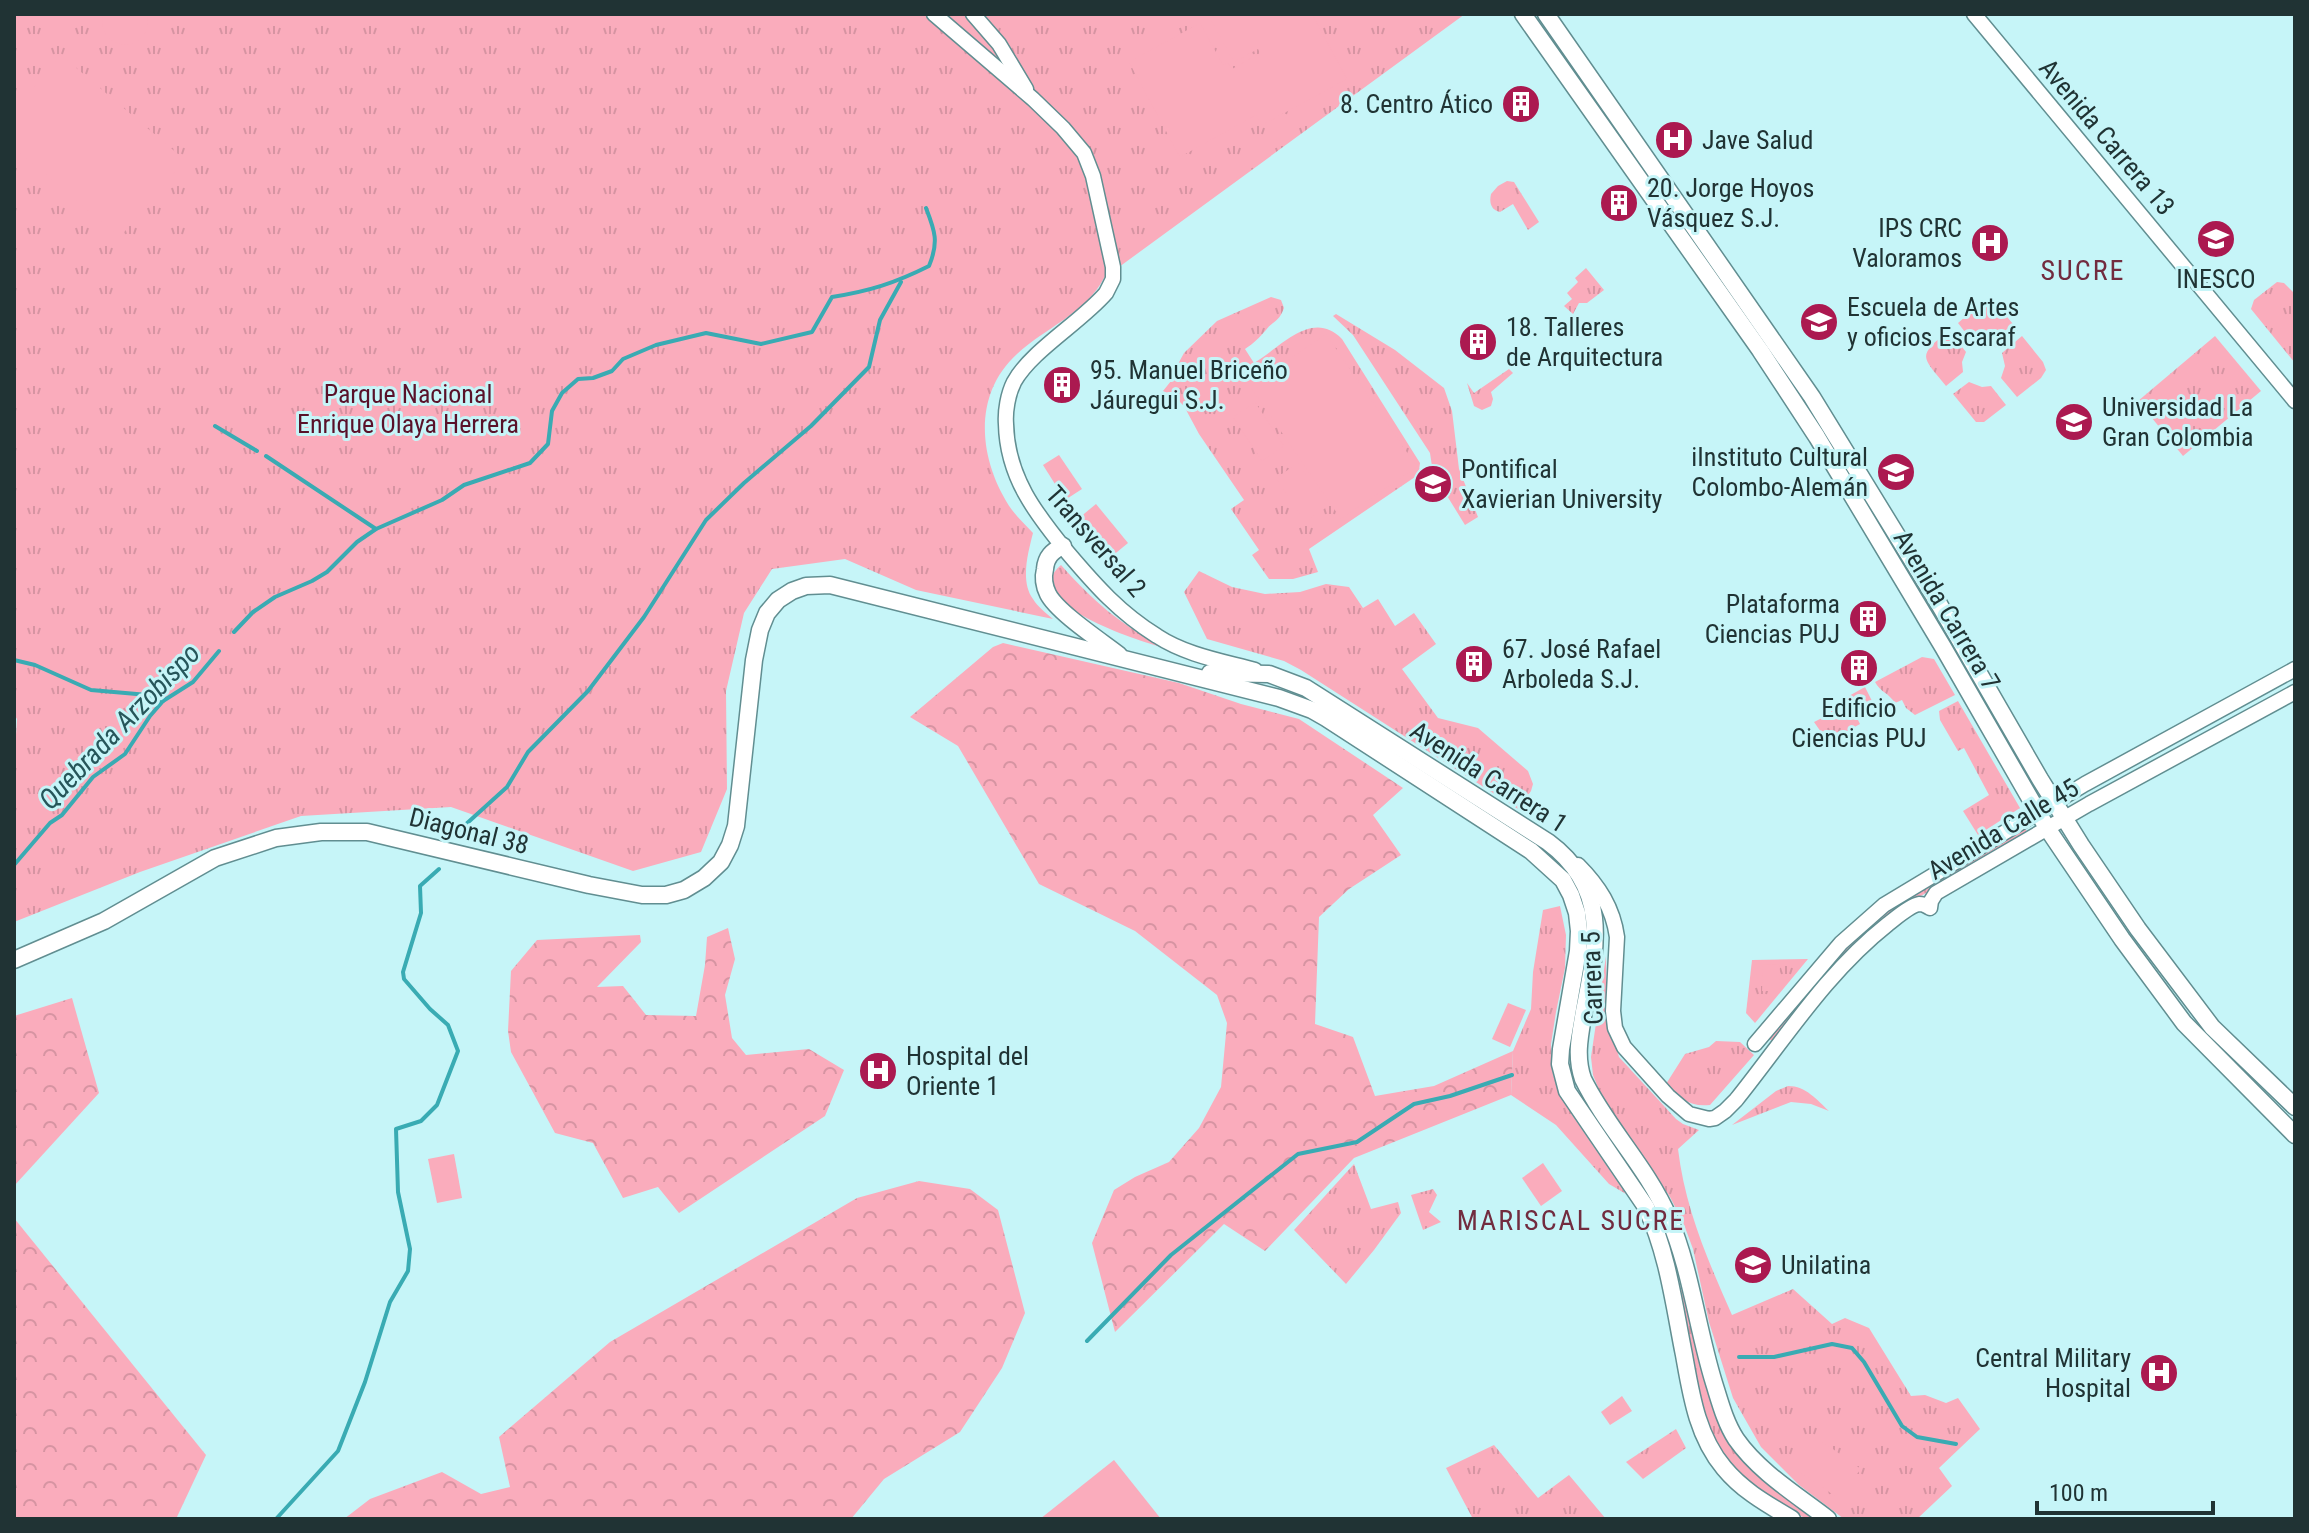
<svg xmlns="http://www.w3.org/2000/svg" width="2309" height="1533" font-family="'Roboto Condensed',sans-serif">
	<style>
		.grass { fill: url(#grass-tufts) }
		.forest { fill: url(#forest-crowns) }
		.garden { fill: #faacbc }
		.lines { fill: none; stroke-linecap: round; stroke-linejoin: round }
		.stream { stroke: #39abb3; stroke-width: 4 }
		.secondary-casing { stroke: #618e91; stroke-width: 17 }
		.primary-casing { stroke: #618e91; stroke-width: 19 }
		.secondary { stroke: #fff; stroke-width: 14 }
		.primary { stroke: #fff; stroke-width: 16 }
		.labels { text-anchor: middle; stroke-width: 6; stroke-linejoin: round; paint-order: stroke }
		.poi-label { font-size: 26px; fill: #203334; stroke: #c6f5f8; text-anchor: start }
		.street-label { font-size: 26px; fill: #203334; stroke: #c6f5f8 }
		.park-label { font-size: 26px; fill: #591129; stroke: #c6f5f8 }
		.neighbourhood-label { font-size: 28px; letter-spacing: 2px; fill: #722c3f; stroke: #c6f5f8 }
		.water-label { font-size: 28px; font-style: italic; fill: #26565a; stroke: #c6f5f8 }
	</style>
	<defs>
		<pattern id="grass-tufts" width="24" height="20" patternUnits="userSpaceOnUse" patternTransform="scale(2)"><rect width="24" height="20" fill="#faacbc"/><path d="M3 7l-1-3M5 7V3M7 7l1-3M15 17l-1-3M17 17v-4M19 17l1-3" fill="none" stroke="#d694a2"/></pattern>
		<pattern id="forest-crowns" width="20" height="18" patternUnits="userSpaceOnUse" patternTransform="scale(2)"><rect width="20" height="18" fill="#faacbc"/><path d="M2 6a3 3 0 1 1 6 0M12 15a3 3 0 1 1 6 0" fill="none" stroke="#d694a2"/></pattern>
	</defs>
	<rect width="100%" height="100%" fill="#c6f5f8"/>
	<g class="grass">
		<path d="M14 14H1465L1104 278C1086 313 1045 328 1017 354 971 396 979 462 1012 510 1018 518 1026 525 1033 533 1028 553 1020 581 1033 599 1038 607 1046 613 1053 619L916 590 845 559 772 569 744 613 726 691 727 789 701 852 633 871 451 807 301 816 140 872 14 922V766L17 719 14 714Z"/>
		<path d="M1507 181 1514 182 1539 222 1528 230 1513 204 1500 212C1491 210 1489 203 1491 194L1498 186Z"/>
		<polygon points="1586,268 1604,290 1587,303 1579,303 1573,314 1564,306 1572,299 1567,293 1578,282 1575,278"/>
		<polygon points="2277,282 2284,283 2295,294 2295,363 2251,309 2254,300"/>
		<path d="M1271 297 1281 300 1284 308C1279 322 1274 320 1266 330 1259 338 1254 343 1245 349L1254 363C1280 348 1312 308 1342 339L1420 463 1419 470 1415 477 1309 549 1318 572 1293 579H1269L1252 555 1259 550 1231 509 1244 500 1199 434 1184 406 1174 396 1163 391 1175 376 1178 364 1184 353 1217 321Z"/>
		<polygon points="1990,301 1998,306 2018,330 1997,348 1990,344 1975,345 1958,323 1980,304"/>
		<polygon points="1336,314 1395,350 1444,388 1452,411 1459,469 1478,517 1465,525 1433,473 1430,453 1353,335 1333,316"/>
		<path d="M1949 330 1966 352 1962 362 1963 372 1946 386C1921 355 1917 357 1949 330Z"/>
		<polygon points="2022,336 2043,362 2046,370 2041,378 2017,397 2001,378 2005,366 2002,353"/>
		<polygon points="2215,336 2261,391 2183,456 2138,401"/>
		<polygon points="1509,369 1513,373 1491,392 1493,399 1491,406 1482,410 1474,406 1467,383 1474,393"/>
		<polygon points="1969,382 1982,387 1991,386 2006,405 1984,422 1976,422 1953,394"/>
		<path d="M1061 565C1095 603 1118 622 1162 647 1141 642 1016 602 1061 565Z"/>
		<polygon points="1199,571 1232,587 1265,594 1300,592 1326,584 1349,587 1363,608 1378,599 1395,626 1414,613 1436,644 1402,669 1438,718 1478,728 1528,771 1533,784 1531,791 1518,809 1301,670 1284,661 1207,639 1184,592"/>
		<path d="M1922 657 1934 659 1955 695 1915 715 1906 708 1902 700 1895 703C1889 693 1880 692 1875 682Z"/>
		<polygon points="1865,687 1874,705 1856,716 1860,724 1828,742 1814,722 1832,713 1829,707"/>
		<polygon points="1958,701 2020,808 1978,835 1963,811 1989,795 1964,748 1958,751 1940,720 1939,711"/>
		<polygon points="2025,828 2027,832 1901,908 1825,975 1772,1041 1768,1038 1845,948 1869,925 1898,904"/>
		<polygon points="1560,906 1566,935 1565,968 1556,1012 1551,1044 1553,1075 1571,1113 1626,1194 1609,1184 1556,1125 1511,1095 1513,1051 1531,1009 1533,972 1543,910"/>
		<path d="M1606 956 1607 1014 1619 1057 1676 1119 1683 1124 1699 1130 1678 1149C1685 1208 1708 1261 1732 1315L1793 1289 1832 1324 1845 1318 1869 1328 1911 1396 1925 1395 1946 1403 1958 1398 1980 1429 1939 1468 1952 1486 1917 1519H1844L1799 1485 1761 1447 1733 1398 1709 1322 1693 1249 1683 1222 1670 1197 1601 1095 1593 1075 1591 1057Z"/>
		<polygon points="1808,959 1755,1023 1746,1013 1752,960"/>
		<path d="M1716 1041 1740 1042 1754 1055 1710 1105C1689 1107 1681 1099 1666 1084L1685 1054 1709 1047Z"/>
		<path d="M1788 1086C1806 1086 1817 1100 1829 1111L1811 1104 1791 1102 1732 1125 1776 1091Z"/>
		<polygon points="1354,1164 1371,1209 1398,1202 1401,1213 1374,1250 1346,1284 1294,1230"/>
		<polygon points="1433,1189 1437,1195 1429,1212 1441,1222 1423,1230 1411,1195"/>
		<polygon points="1674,1265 1721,1420 1822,1519 1806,1519 1751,1485 1728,1466 1714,1443 1699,1403"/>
		<polygon points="1622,1396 1632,1411 1610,1425 1601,1412"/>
		<polygon points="1676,1429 1686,1448 1643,1479 1626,1462"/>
		<polygon points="1494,1445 1538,1498 1569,1475 1606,1519 1473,1519 1446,1468"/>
	</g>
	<g class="forest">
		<polygon points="1003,643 1179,683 1241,704 1299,719 1403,788 1373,815 1401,855 1349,889 1319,917 1315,1024 1353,1037 1375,1096 1434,1086 1513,1051 1511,1095 1354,1158 1265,1251 1224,1224 1115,1332 1092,1243 1114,1190 1135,1177 1169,1162 1199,1128 1221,1087 1227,1023 1217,995 1135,931 1039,884 958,746 910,717 993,647"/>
		<polygon points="728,928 735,959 725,995 732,1038 746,1055 809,1049 844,1070 825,1116 679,1213 658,1187 623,1198 593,1143 555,1133 511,1052 508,1031 511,971 537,940 640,935 641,942 597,987 623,986 646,1015 696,1016 705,965 707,937"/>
		<polygon points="72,998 99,1093 14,1186 14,1016"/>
		<polygon points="919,1181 970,1189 998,1210 1025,1313 1002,1368 960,1432 884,1479 851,1519 344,1519 370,1499 442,1472 481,1494 510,1487 499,1437 610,1342 857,1198"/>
		<polygon points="14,1218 206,1455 176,1519 14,1519"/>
	</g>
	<g class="garden">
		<path d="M103 14H147C155 55 95 54 103 14Z"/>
		<polygon points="1217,14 1312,14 1347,79 1262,125 1256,115 1180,157 1129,62 1200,23 1223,65 1228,63 1232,69 1260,53 1258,49 1234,62 1210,18"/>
		<polygon points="61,55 185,160 120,237 14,148 14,111"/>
		<polygon points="1972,317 2001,320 1999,335 1970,333"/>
		<polygon points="1326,334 1417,467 1341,519 1250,386"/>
		<polygon points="1255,402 1284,446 1262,461 1233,417"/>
		<polygon points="1059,455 1082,489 1065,500 1043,465"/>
		<polygon points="1298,463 1327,507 1305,522 1276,478"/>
		<polygon points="1096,504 1128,543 1111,557 1079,518"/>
		<polygon points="1763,964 1780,965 1779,991 1762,991"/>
		<polygon points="1508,1003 1526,1010 1510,1047 1492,1039"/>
		<polygon points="454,1154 462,1198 437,1203 428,1159"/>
		<polygon points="1543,1163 1562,1191 1541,1206 1522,1178"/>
		<polygon points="1823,1442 1861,1469 1838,1498 1798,1471"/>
		<polygon points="1114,1460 1161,1519 1040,1519"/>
	</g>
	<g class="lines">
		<g class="stream">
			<polyline points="215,426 257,451"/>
			<polyline points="266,456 376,529"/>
			<path d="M234 632 253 612 275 597 312 581 327 572 357 542 376 529 442 500 464 485 530 463 548 444 552 411 562 393 578 379 593 378 612 371 623 359 656 345 706 333 761 344 812 332 832 297C870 291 895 283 929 266 939 242 935 231 926 208"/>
			<polyline points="14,660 35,665 91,690 148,695 163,701"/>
			<polyline points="454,835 507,787 528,752 588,691 644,617 706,520 744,483 811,426 869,367 880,320 901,282"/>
			<polyline points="14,865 50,823 62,815 93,777 125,754 150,716 163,701 193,682 219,651"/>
			<polyline points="1087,1341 1171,1255 1298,1154 1357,1142 1414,1104 1450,1096 1512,1075"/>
			<polyline points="1739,1357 1774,1357 1832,1344 1852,1348 1864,1362 1902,1426 1917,1437 1956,1444"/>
			<polyline points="276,1519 338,1451 365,1382 390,1302 408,1271 410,1249 398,1192 396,1129 421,1121 437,1105 458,1051 448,1025 430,1009 404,979 403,972 421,913 420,886 439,869"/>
		</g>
		<defs>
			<g id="secondary">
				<path d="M934 14 1033 99 1063 128 1084 153 1093 176 1113 267V279L1106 293C1081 322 1031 351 1014 382 1008 394 1005 411 1006 424 1007 477 1036 514 1068 553 1096 586 1120 613 1157 636 1186 655 1222 661 1255 670"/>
				<polyline points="973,14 999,44 1026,89"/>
				<polyline points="1974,14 2295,401"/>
				<path d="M1578 865C1599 886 1613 908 1617 937L1613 1011 1615 1028 1624 1047 1668 1096 1689 1114 1709 1119 1715 1118 1725 1111 1736 1100C1785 1039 1826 973 1888 924 1896 918 1909 906 1919 904 1925 904 1926 906 1930 908L1931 901 1936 893 2089 804 2295 692"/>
				<polyline points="1755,1044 1841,943 1884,905 2085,784 2295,669"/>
			</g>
			<g id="primary">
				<polyline points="1523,14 1760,350 1817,437 1943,647 2047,828 2122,939 2184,1023 2295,1135"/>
				<polyline points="1546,14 1812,397 1939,604 2040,779 2081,845 2138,929 2212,1027 2295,1107"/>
				<path d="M1063 546C1052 551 1046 557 1045 569 1043 577 1044 586 1048 594 1057 612 1101 641 1119 655"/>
				<path d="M1210 673 1269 674 1306 688 1548 842C1610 888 1597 946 1584 1011 1580 1035 1575 1056 1583 1079 1607 1128 1647 1167 1669 1218 1691 1270 1697 1328 1714 1383 1720 1402 1725 1422 1736 1439 1759 1472 1797 1495 1828 1519"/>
				<path d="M14 960 104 921 215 858 276 838 321 832H367L589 885 642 895H666L684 890 704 878 721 862 730 845 736 826 754 660 760 630 767 613 778 600 792 591 806 586 830 585 1279 698 1312 710 1326 718 1531 851 1563 880 1571 895 1577 913 1579 931 1578 951 1561 1049 1560 1064 1567 1091 1646 1207C1668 1254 1674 1305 1684 1355 1691 1394 1697 1436 1724 1468 1743 1491 1767 1504 1792 1519"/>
			</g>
		</defs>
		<use href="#secondary" class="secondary-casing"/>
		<use href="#primary" class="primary-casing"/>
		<use href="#secondary" class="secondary"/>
		<use href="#primary" class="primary"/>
	</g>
	<defs>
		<symbol id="building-disc" viewBox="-11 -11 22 22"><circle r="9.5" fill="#ab1950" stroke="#c6f5f8"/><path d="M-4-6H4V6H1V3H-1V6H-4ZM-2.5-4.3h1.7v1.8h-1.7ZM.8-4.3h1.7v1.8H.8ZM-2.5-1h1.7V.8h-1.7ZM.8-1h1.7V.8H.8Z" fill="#fff"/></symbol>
		<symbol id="hospital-disc" viewBox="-11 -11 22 22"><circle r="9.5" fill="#ab1950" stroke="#c6f5f8"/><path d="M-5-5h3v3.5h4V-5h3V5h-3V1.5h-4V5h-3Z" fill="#fff"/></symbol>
		<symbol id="university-disc" viewBox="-11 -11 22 22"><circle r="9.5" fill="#ab1950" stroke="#c6f5f8"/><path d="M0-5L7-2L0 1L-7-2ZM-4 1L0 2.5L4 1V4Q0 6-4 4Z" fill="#fff"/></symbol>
	</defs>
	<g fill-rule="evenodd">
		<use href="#building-disc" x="1499" y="82" width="44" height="44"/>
		<use href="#hospital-disc" x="1652" y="118" width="44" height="44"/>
		<use href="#building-disc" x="1597" y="181" width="44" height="44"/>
		<use href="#university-disc" x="2194" y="217" width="44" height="44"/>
		<use href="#hospital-disc" x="1968" y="221" width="44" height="44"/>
		<use href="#university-disc" x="1797" y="300" width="44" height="44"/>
		<use href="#building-disc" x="1456" y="320" width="44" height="44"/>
		<use href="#building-disc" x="1040" y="363" width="44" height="44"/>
		<use href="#university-disc" x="2052" y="400" width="44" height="44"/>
		<use href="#university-disc" x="1874" y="450" width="44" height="44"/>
		<use href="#university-disc" x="1411" y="462" width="44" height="44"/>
		<use href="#building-disc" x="1846" y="597" width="44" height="44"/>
		<use href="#building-disc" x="1452" y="642" width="44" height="44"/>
		<use href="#building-disc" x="1837" y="646" width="44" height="44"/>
		<use href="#hospital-disc" x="856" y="1049" width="44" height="44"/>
		<use href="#university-disc" x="1731" y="1243" width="44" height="44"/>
		<use href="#hospital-disc" x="2137" y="1351" width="44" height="44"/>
	</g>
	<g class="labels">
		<g class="poi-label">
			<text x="1493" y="113" text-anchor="end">8. Centro Ático</text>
			<text x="1702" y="149">Jave Salud</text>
			<text x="1647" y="197">20. Jorge Hoyos<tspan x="1647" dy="30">Vásquez S.J.</tspan></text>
			<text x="1962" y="237" text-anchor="end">IPS CRC<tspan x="1962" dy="30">Valoramos</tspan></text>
			<text x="2216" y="288" text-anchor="middle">INESCO</text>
			<text x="1847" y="316">Escuela de Artes<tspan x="1847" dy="30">y oficios Escaraf</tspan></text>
			<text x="1506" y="336">18. Talleres<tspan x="1506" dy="30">de Arquitectura</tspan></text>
			<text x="1090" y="379">95. Manuel Briceño<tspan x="1090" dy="30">Jáuregui S.J.</tspan></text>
			<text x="2102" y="416">Universidad La<tspan x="2102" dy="30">Gran Colombia</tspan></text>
			<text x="1868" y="466" text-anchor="end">iInstituto Cultural<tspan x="1868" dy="30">Colombo-Alemán</tspan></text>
			<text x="1461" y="478">Pontifical<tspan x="1461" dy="30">Xavierian University</tspan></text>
			<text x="1840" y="613" text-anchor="end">Plataforma<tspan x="1840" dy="30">Ciencias PUJ</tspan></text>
			<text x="1502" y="658">67. José Rafael<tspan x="1502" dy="30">Arboleda S.J.</tspan></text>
			<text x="1859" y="717" text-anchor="middle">Edificio<tspan x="1859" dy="30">Ciencias PUJ</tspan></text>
			<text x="906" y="1065">Hospital del<tspan x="906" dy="30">Oriente 1</tspan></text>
			<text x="1781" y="1274">Unilatina</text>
			<text x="2131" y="1367" text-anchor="end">Central Military<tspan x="2131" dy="30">Hospital</tspan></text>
		</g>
		<g class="street-label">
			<text transform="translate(2107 137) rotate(50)" y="9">Avenida Carrera 13</text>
			<text transform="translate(1096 541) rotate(49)" y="9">Transversal 2</text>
			<text transform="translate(1947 610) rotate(59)" y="9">Avenida Carrera 7</text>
			<text transform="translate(1489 777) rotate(33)" y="9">Avenida Carrera 1</text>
			<text transform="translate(2003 829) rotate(-31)" y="9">Avenida Calle 45</text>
			<text transform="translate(469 831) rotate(14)" y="9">Diagonal 38</text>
			<text transform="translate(1592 978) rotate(-92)" y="9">Carrera 5</text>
		</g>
		<g class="park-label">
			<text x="408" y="403">Parque Nacional<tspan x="408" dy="30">Enrique Olaya Herrera</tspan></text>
		</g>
		<g class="neighbourhood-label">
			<text x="2083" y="280">SUCRE</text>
			<text x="1571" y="1230">MARISCAL SUCRE</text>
		</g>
		<g class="water-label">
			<text transform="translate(119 726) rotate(-46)" y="10">Quebrada Arzobispo</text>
		</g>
	</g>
	<rect width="2309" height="1533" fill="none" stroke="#203334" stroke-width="32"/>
	<path d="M2037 1501v12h176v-12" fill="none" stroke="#203334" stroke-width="4"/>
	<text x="2049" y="1501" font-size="24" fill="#203334" stroke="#c6f5f8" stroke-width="6" paint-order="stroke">100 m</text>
</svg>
